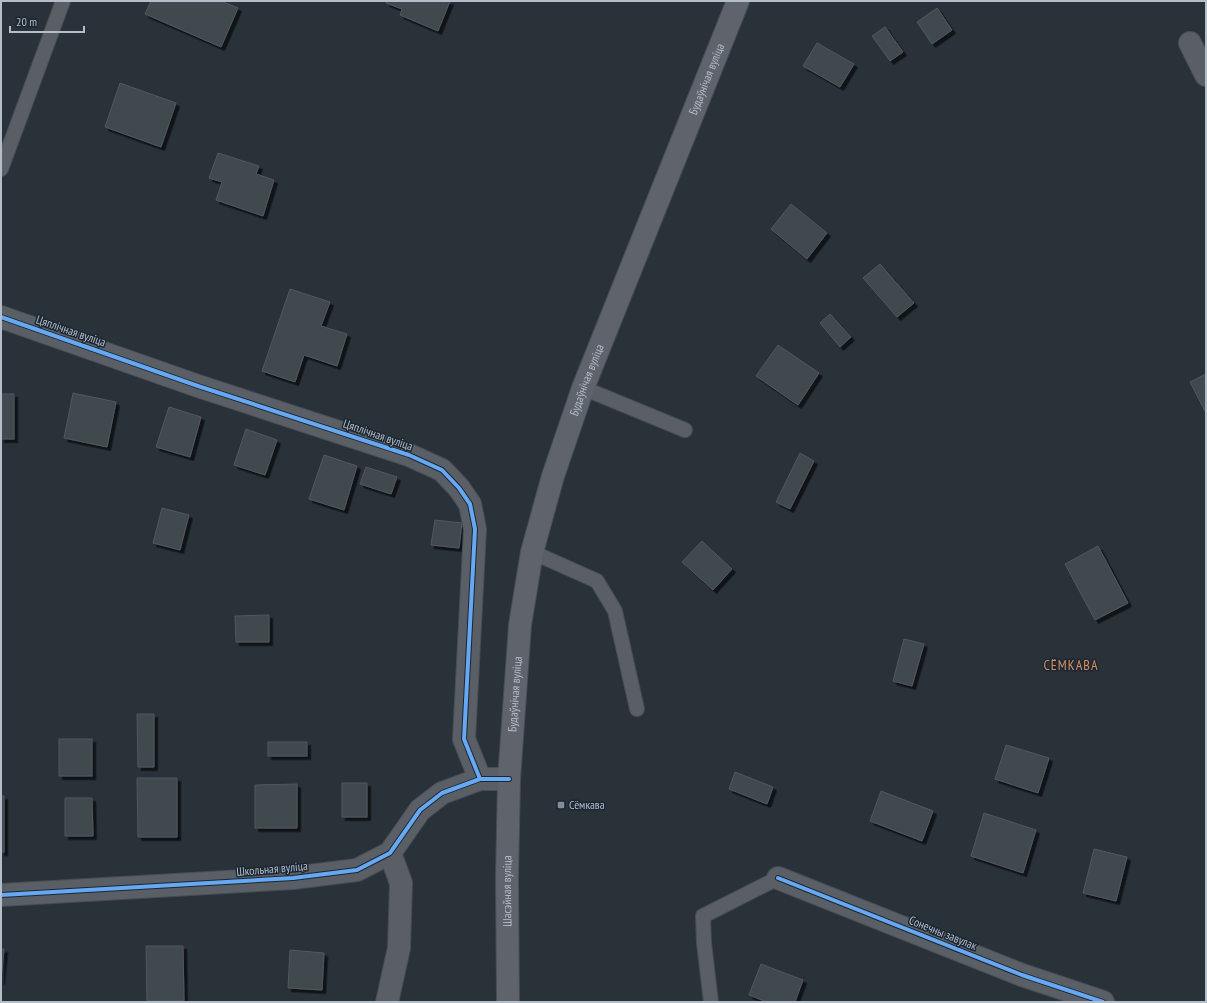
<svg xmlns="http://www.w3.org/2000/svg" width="1207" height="1003" font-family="'PT Sans Narrow',sans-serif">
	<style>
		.building { fill: #41484e; stroke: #515860; filter: url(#shadow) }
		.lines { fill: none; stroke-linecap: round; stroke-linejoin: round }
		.lane-casing { stroke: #484d53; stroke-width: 16 }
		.street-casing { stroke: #484d53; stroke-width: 24 }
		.secondary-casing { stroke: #484d53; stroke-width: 24 }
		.lane { stroke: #5a5f66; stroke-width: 14 }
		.street { stroke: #5a5f66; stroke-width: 22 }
		.secondary { stroke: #5e636c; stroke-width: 22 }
		.cycleway-casing { stroke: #1c2734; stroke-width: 6 }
		.cycleway { stroke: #66a8f1; stroke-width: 4 }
		.poi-dot { fill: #838c97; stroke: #1c2734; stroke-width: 1.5 }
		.labels { text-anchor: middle; stroke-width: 3; stroke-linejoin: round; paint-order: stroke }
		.street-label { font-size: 12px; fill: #b4bdca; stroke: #1c2734 }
		.poi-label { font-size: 12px; fill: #b4bdca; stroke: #1c2734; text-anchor: start }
		.quarter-label { font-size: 14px; letter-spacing: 1px; fill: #d98f60; stroke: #1c2734 }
	</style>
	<defs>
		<filter id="shadow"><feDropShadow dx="3.5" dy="3.5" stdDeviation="0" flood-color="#0009"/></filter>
	</defs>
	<rect width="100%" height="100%" fill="#293139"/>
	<g class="building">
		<polygon points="151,1 221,1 238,8 221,47 145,14"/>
		<polygon points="387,1 450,1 438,31 400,15 402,9 386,3"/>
		<polygon points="937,8 952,30 932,44 917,22"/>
		<polygon points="885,27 903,52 890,61 872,36"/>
		<polygon points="817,43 854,64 840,87 803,66"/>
		<polygon points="120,83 176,103 161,147 105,127"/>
		<polygon points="218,153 259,166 256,174 274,180 263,216 216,200 222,182 209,178"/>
		<polygon points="791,204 827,233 807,259 771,229"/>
		<polygon points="880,264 914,303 897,317 863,278"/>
		<polygon points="290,289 330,302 321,326 347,334 337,366 304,355 295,382 262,371"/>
		<polygon points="830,314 851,337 840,347 820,323"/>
		<polygon points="778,345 819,373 798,405 756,376"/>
		<polygon points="1206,374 1206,413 1190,382"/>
		<polygon points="73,393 116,402 107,447 64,438"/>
		<rect x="1" y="394" width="13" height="45"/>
		<polygon points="169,407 201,417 190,457 156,447"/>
		<polygon points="246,429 277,440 265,475 234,465"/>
		<polygon points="800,453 814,461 790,509 776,502"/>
		<polygon points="324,455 357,466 344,510 309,499"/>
		<polygon points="366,467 397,477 391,494 360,484"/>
		<polygon points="162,508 189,515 180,550 153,543"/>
		<polygon points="435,520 462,523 459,548 431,545"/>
		<polygon points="702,541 732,569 713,590 682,562"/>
		<polygon points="1098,546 1128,603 1095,620 1065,564"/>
		<polygon points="269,615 269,642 236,642 235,616"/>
		<polygon points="904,639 924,644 912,686 893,681"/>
		<polygon points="137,714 154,714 154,767 138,767"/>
		<rect x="59" y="739" width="33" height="37"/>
		<rect x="268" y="742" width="39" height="14"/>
		<polygon points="1006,745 1049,758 1038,793 995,779"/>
		<polygon points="735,772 773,787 767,804 729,789"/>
		<polygon points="137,778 177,778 177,837 138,837"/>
		<rect x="342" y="783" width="25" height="34"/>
		<polygon points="297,784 297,828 255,828 255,785"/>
		<polygon points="881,791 933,811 922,841 870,821"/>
		<rect x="1" y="796" width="3" height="56"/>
		<polygon points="65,798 92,798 93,836 65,836"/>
		<polygon points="984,813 1036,830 1023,873 971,856"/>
		<polygon points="1094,849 1127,857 1116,901 1083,893"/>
		<polygon points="146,946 183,946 184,1001 147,1001"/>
		<polygon points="1,949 4,949 1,981"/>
		<polygon points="290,950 324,953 322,990 288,988"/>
		<polygon points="761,964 803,980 795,1002 767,1002 749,995"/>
	</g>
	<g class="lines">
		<defs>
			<g id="lane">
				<polyline points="1,169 63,1"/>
				<polyline points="583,388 685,430"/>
				<polyline points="532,552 597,581 615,611 637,709"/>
				<polyline points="711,1002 704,943 703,916 778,878"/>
			</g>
			<g id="street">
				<polyline points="1190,43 1206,75"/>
				<polyline points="1,317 198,386 409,455 442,470 459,488 470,504 475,529 464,739 480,779"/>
				<polyline points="778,878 1022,975 1103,1002"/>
				<polyline points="1,895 293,878 357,870 390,853 420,810 442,793 480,779 509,779"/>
				<polyline points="387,1002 399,948 401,883 390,853"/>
			</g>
			<g id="secondary">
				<path id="s1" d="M508 1002 507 878 509 779 520 625 532 552 553 476 583 388 738 1"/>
			</g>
		</defs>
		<use href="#lane" class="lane-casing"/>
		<use href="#street" class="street-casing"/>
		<use href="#secondary" class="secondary-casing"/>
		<use href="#lane" class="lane"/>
		<use href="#street" class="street"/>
		<use href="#secondary" class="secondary"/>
		<defs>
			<g id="cycleway">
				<polyline points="1,317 198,386 409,455 442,470 459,488 470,504 475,529 464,739 480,779"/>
				<polyline points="778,878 1022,975 1103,1002"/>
				<polyline points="1,895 293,878 357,870 390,853 420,810 442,793 480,779 509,779"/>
			</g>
		</defs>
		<use href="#cycleway" class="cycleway-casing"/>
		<use href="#cycleway" class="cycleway"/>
	</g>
	<rect class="poi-dot" x="557" y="801" width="8" height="8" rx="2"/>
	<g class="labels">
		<g class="street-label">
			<text dy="4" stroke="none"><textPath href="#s1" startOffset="956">Будаўнічая вуліца</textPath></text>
			<text transform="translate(71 331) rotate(19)" y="4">Цяплічная вуліца</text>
			<text dy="4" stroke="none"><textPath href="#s1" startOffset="632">Будаўнічая вуліца</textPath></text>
			<text transform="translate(378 435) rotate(19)" y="4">Цяплічная вуліца</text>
			<text dy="4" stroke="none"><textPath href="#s1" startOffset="308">Будаўнічая вуліца</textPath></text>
			<text transform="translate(272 869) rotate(-5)" y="4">Школьная вуліца</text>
			<text dy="4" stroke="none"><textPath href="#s1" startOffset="111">Шасэйная вуліца</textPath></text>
			<text transform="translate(943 933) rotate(22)" y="4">Сонечны завулак</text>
		</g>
		<g class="poi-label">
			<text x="569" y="809">Сёмкава</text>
		</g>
		<g class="quarter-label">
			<text x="1071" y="670">СЁМКАВА</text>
		</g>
	</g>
	<rect width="1207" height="1003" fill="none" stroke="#b4bdca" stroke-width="4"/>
	<path d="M10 26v6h74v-6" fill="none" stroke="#b4bdca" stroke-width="2"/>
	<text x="16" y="26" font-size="12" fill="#b4bdca" stroke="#1c2734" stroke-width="3" paint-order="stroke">20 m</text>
</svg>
